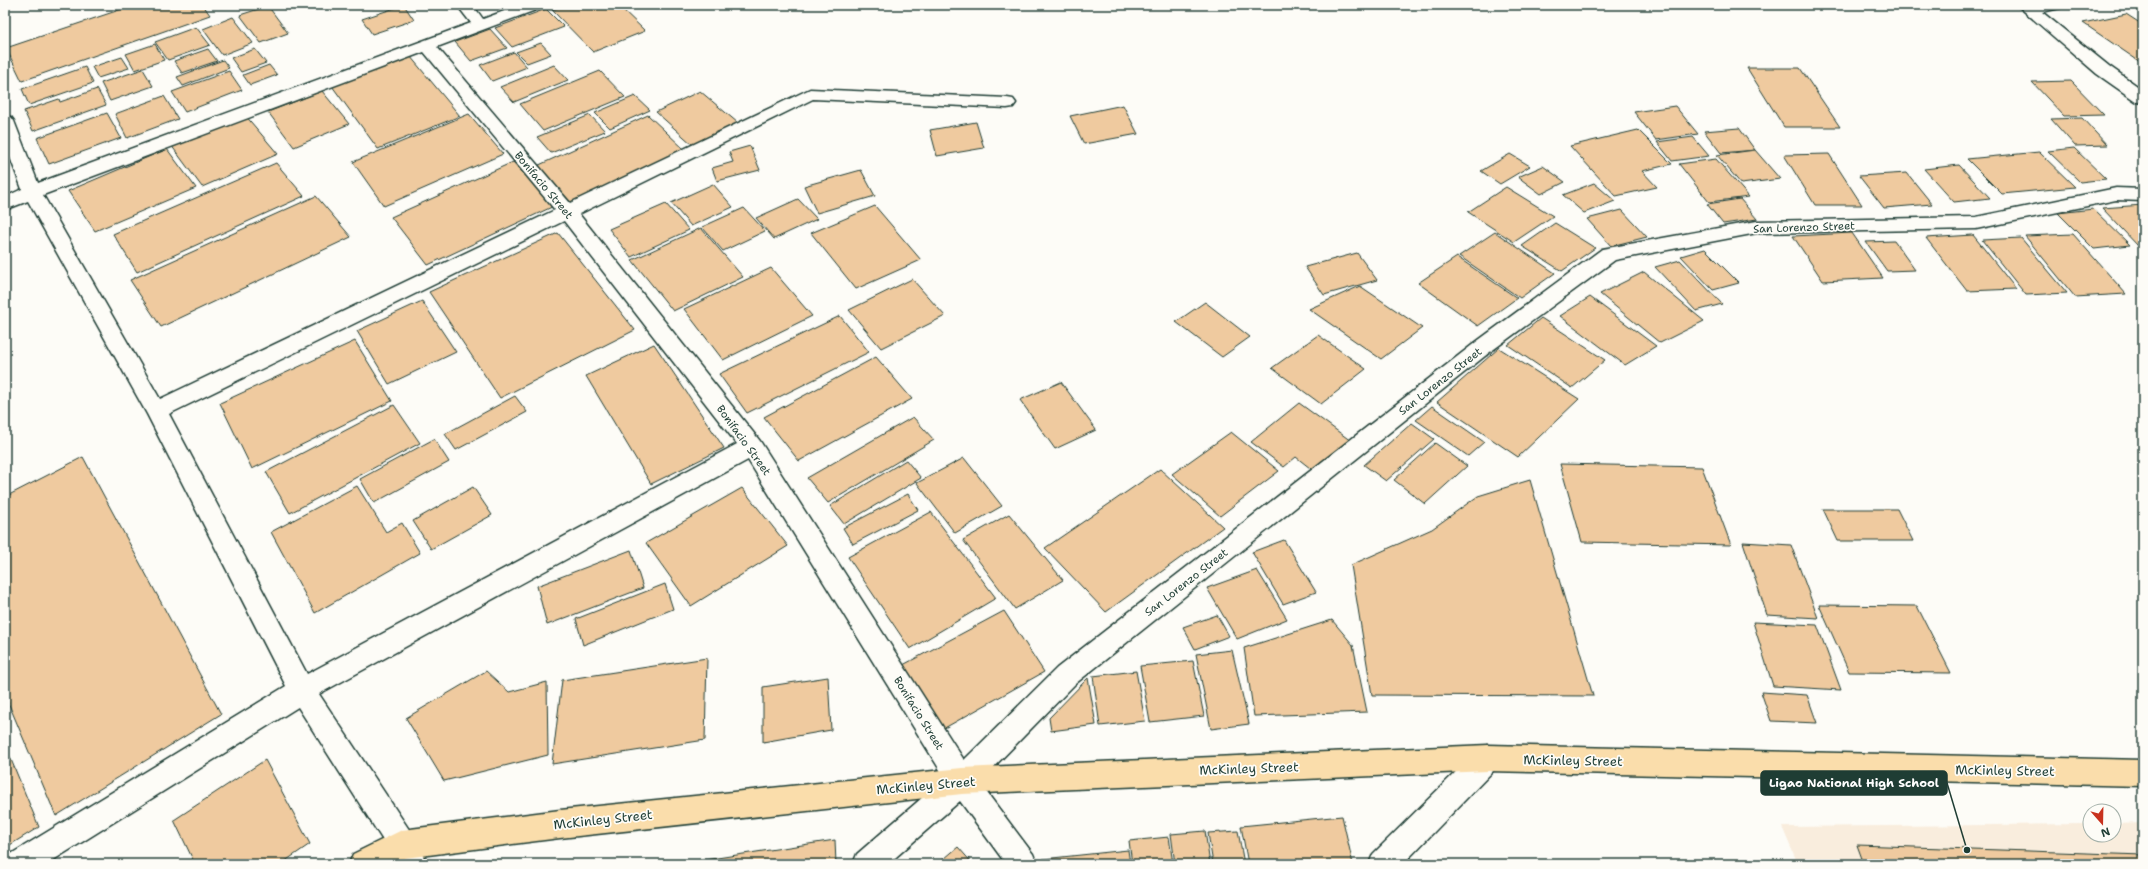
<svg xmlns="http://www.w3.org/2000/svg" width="2148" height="869" font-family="'Shantell Sans',sans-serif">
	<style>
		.built { fill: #f9eddd }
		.building { fill: #efca9f; stroke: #1f3d34 }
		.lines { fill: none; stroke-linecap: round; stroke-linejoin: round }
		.minor-casing { stroke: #1f3d34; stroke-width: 3 }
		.major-casing { stroke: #1f3d34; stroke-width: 3 }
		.minor { fill: #fdfcf7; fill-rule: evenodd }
		.major { fill: #faddab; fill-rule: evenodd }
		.labels { text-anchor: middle; stroke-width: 3.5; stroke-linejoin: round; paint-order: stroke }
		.street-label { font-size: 11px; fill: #1f3d34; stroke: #fdfcf7 }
		.near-street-label { font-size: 13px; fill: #1f3d34; stroke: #fdfcf7 }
		.leader { fill: none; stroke: #1f3d34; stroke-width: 1.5 }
		.callout-dot { fill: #1f3d34; stroke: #fdfcf7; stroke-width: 1.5 }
		.callout { fill: #1f3d34; stroke: #1f3d34; stroke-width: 1.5 }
		.callout-label { font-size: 12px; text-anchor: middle; font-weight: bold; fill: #fff }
	</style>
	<rect width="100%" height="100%" fill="#fdfcf7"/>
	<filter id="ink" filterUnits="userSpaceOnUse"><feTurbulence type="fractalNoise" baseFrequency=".025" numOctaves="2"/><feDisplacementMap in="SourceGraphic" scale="8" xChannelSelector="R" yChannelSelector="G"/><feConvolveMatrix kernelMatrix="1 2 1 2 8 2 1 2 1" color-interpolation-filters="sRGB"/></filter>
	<g filter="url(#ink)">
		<polygon class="built" points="2143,823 2143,864 1798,864 1782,827 2090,824 2090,835 2114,835 2114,824"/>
		<g class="building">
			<polygon points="134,5 203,5 210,15 22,81 6,48"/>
			<polygon points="404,5 414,20 372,34 362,19"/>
			<polygon points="565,5 618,5 645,31 593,52 552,10"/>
			<polygon points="268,6 288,33 261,43 240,15"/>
			<polygon points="546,9 564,27 512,47 495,28"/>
			<polygon points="2126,14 2143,25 2143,64 2083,23"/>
			<polygon points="233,17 253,43 222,55 203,29"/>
			<polygon points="196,27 210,45 168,60 155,42"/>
			<polygon points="490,29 507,48 471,61 455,42"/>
			<polygon points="541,43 551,54 527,63 516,52"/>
			<polygon points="155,44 164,60 135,70 126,54"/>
			<polygon points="208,49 217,61 182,73 174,61"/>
			<polygon points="255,49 266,63 241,72 231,58"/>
			<polygon points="514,52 527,67 492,81 480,65"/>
			<polygon points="410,56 460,116 378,149 332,86"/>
			<polygon points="122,57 129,68 98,78 92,67"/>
			<polygon points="223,60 229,68 183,86 177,77"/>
			<polygon points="269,65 277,75 250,85 243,75"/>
			<polygon points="554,65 568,80 514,102 500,87"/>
			<polygon points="85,67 93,83 29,105 22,89"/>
			<polygon points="1747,68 1800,68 1840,127 1784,127"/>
			<polygon points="143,69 153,86 110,101 101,83"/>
			<polygon points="229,71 242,90 185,112 172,92"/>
			<polygon points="600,71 625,97 543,131 520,104"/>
			<polygon points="2071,81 2104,115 2064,116 2032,82"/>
			<polygon points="97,89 106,105 33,131 24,111 59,99 60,102"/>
			<polygon points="322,91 349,124 294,147 268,112"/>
			<polygon points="700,91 738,123 693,145 656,112"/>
			<polygon points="164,96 178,119 127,138 115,114"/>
			<polygon points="635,96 650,110 610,128 595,113"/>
			<polygon points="1123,105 1138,134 1084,144 1070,116"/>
			<polygon points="1675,106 1698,134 1656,140 1634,112"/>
			<polygon points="107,113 121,138 49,164 37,138"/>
			<polygon points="469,114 503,154 384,206 353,162"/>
			<polygon points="245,115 278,154 202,187 171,145"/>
			<polygon points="590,115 605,131 551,153 537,137"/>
			<polygon points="648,115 684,149 571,202 537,166"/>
			<polygon points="2082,118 2107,145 2075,146 2051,119"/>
			<polygon points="976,122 984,148 937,156 930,130"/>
			<polygon points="1739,128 1755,150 1721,153 1704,131"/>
			<polygon points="1638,130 1672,164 1642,171 1657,187 1616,196 1570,146"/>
			<polygon points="1693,137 1709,156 1672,161 1657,142"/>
			<polygon points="750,146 760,170 717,181 712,168 733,162 729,152"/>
			<polygon points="2074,148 2106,179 2080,182 2048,151"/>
			<polygon points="167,149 196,188 95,231 68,191"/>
			<polygon points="1755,150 1780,179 1741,184 1717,155"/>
			<polygon points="2039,152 2075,187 2002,194 1967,159"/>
			<polygon points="1510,154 1530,166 1500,184 1481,171"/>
			<polygon points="1829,154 1862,205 1815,205 1784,155"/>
			<polygon points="1716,159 1749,197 1709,202 1679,164"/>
			<polygon points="513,162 554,206 428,265 391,217"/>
			<polygon points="276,163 304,196 137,272 113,234"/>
			<polygon points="1959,165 1990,198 1954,202 1924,169"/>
			<polygon points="1543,166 1565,182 1541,194 1518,177"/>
			<polygon points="861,170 875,196 817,213 804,186"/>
			<polygon points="1907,173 1932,204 1884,208 1859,176"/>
			<polygon points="1594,183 1615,201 1584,213 1563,195"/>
			<polygon points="713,184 733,207 691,226 671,203"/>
			<polygon points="1506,187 1553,216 1514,242 1468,212"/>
			<polygon points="316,196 351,237 161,327 130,280"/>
			<polygon points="798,199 817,219 774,239 756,218"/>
			<polygon points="1740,199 1757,219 1723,224 1707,204"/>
			<polygon points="666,204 689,230 631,257 609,229"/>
			<polygon points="2143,205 2143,246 2139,247 2102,208"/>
			<polygon points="875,206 921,260 856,289 811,233"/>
			<polygon points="744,208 765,231 723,251 702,227"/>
			<polygon points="2093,209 2130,245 2094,249 2058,213"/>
			<polygon points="1622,210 1647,237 1611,246 1587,219"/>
			<polygon points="1555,223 1595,248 1562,271 1522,246"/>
			<polygon points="701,228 743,277 673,311 632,260"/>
			<polygon points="1495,232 1555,273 1520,298 1459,256"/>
			<polygon points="558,233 635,330 500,398 429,292"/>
			<polygon points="1852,233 1883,278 1823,281 1793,236"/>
			<polygon points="2073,234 2126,294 2075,297 2025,236"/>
			<polygon points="1973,235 2016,289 1967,291 1926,238"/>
			<polygon points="2021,238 2067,293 2026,295 1982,240"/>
			<polygon points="1894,241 1915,270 1887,271 1866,242"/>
			<polygon points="1705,249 1739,283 1713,290 1681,256"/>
			<polygon points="1357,253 1377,280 1324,295 1305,267"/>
			<polygon points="1457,257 1517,298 1478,326 1418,283"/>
			<polygon points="1680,260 1722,304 1696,311 1655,267"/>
			<polygon points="771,268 812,316 723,360 684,309"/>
			<polygon points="1644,272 1704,321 1660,343 1600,294"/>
			<polygon points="912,279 945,316 881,348 849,310"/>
			<polygon points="1360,286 1422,328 1381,359 1309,309"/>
			<polygon points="1590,297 1656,346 1625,365 1560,316"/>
			<polygon points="422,301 456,352 389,384 357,331"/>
			<polygon points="1205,302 1250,337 1222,357 1176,322"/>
			<polygon points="840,316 869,352 747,413 719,374"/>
			<polygon points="1541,318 1605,360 1572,388 1508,345"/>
			<polygon points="1318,335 1366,369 1321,404 1272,368"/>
			<polygon points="355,341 392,401 252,469 220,403"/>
			<polygon points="654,344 724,448 651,484 586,376"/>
			<polygon points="1499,348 1579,399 1518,457 1437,402"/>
			<polygon points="876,357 912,399 799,461 764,417"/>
			<polygon points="1061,382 1096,430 1055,449 1020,400"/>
			<polygon points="515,396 527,412 456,450 445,434"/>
			<polygon points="1299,403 1351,441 1315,472 1296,457 1284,467 1251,442"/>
			<polygon points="394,405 420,443 290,513 266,472"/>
			<polygon points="1432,406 1484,442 1468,456 1416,420"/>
			<polygon points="913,417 934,440 828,503 807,478"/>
			<polygon points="1412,423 1434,439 1386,481 1364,465"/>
			<polygon points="1231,432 1279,471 1220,516 1172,474"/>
			<polygon points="434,439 449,462 374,503 360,479"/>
			<polygon points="1435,443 1467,466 1425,504 1394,480"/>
			<polygon points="83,457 221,714 56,816 5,695 5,497"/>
			<polygon points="964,458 1002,506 955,533 917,483"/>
			<polygon points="906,460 921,478 844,524 830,506"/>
			<polygon points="1560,464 1702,467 1731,545 1582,542"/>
			<polygon points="1160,469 1223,527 1106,612 1045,548"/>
			<polygon points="1530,480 1593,696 1372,695 1351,565 1432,529 1478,496"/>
			<polygon points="357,486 386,532 402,523 420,553 315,613 271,532"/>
			<polygon points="473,487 492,515 431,549 413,521"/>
			<polygon points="742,488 788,546 691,606 646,543"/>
			<polygon points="908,494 918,510 853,544 843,528"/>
			<polygon points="1823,509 1897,509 1913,541 1838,541"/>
			<polygon points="931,512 996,598 910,649 848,557"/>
			<polygon points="1009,514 1063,580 1015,609 963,540"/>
			<polygon points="1284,540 1316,592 1283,604 1252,552"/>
			<polygon points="1743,542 1791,545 1818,618 1767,615"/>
			<polygon points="631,550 643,588 547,625 537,586"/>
			<polygon points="1257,570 1287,619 1237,639 1207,588"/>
			<polygon points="665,584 673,609 583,645 576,619"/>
			<polygon points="1819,605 1917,606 1951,673 1849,672"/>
			<polygon points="1004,611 1044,672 941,730 903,665"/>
			<polygon points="1217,615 1229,636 1195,649 1183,627"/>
			<polygon points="1332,620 1353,645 1367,712 1254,716 1244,648"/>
			<polygon points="1753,622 1817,625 1841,690 1773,686"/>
			<polygon points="1232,650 1249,724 1211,729 1196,654"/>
			<polygon points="707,658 705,740 552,764 562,680"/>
			<polygon points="1193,661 1204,716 1150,722 1140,666"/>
			<polygon points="486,671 509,692 547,682 548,755 444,781 406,718"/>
			<polygon points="1136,671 1145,721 1100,726 1093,676"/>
			<polygon points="828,677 831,730 763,742 763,687"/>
			<polygon points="1088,678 1096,725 1051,731 1049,718"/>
			<polygon points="1761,692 1807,695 1817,723 1771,721"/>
			<polygon points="5,745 39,827 5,848"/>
			<polygon points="265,760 310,844 281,864 195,864 174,820"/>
			<polygon points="1342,816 1353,864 1248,864 1241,826"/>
			<polygon points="1205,831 1210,864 1175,864 1171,834"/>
			<polygon points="1238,831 1244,864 1213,864 1208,833"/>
			<polygon points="1169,837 1173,864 1132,864 1129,841"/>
			<polygon points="835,840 836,864 678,864"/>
			<polygon points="1857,845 2143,855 2143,864 1864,864"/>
			<polygon points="958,847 973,864 938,864"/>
			<polygon points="1128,850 1130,864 1046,864 1043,859"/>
		</g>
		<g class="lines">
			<defs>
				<g id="minor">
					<path d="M457 5H473L483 19 520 5H543L541 8 437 47 570 203 810 89 1007 98 1013 99 1016 103 1013 107 1007 108 813 99 579 214 760 441 964 760 1057 668 1476 342 1602 249 1757 221 1976 217 2116 188 2143 189V201L2116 200 1976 229 1757 233 1615 260 1490 352 1075 684 979 782 1033 854 1037 864H1006L960 801 888 864H853L857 854 945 778 748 460 319 694 412 834 427 864H398L298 707 47 864H7L11 854 286 686 147 414 28 201 5 210V197L22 189 5 144V116L11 117 14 121 38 183 471 23ZM424 52 555 210 160 399 43 195ZM564 221 737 444 307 674 169 414Z"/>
					<polygon points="2017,5 2062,5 2060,8 2042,12 2109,66 2143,90 2143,103 2137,102 2097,74"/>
					<polygon points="1488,745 1497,749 1501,758 1497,767 1403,864 1369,864 1373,854 1479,749"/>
				</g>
				<polygon id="major" points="1488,745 2143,760 2143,786 1488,771 962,794 560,838 405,858 392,864 349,864 353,854 402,830 560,810 962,768"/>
			</defs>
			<use href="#minor" class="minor-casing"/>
			<use href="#major" class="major-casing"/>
			<use href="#minor" class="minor"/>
			<use href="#major" class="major"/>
		</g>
	</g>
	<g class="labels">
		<g class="street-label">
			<text transform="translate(544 185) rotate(50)" y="4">Bonifacio Street</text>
			<text transform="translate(1804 227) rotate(-2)" y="4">San Lorenzo Street</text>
			<text transform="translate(1440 381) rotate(-38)" y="4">San Lorenzo Street</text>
			<text transform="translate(744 440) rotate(54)" y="4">Bonifacio Street</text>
			<text transform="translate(1186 582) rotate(-38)" y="4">San Lorenzo Street</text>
			<text transform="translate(919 713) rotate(58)" y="4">Bonifacio Street</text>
		</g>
		<g class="near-street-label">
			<text transform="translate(1573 760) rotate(1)" y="5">McKinley Street</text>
			<text transform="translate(1249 768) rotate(-2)" y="5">McKinley Street</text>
			<text transform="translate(2005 770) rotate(1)" y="5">McKinley Street</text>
			<text transform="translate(926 785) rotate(-5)" y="5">McKinley Street</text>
			<text transform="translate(603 819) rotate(-6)" y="5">McKinley Street</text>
		</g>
	</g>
	<path class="leader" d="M1967 850L1947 783"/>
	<circle class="callout-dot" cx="1967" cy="850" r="4"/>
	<rect class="callout" x="1761" y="771" width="186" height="24" rx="4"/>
	<g class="callout-label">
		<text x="1854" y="787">Ligao National High School</text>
	</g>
	<rect width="2148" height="869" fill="none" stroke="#fdfcf7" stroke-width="20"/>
	<rect x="10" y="10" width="2128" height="849" fill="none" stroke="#1f3d34" stroke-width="1.5" filter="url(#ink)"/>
	<g transform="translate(2102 823) rotate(160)"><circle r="19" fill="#fdfcf7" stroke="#a4b0a9"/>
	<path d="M0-3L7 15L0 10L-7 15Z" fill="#c8321e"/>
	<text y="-6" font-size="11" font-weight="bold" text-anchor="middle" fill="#1f3d34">N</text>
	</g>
</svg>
